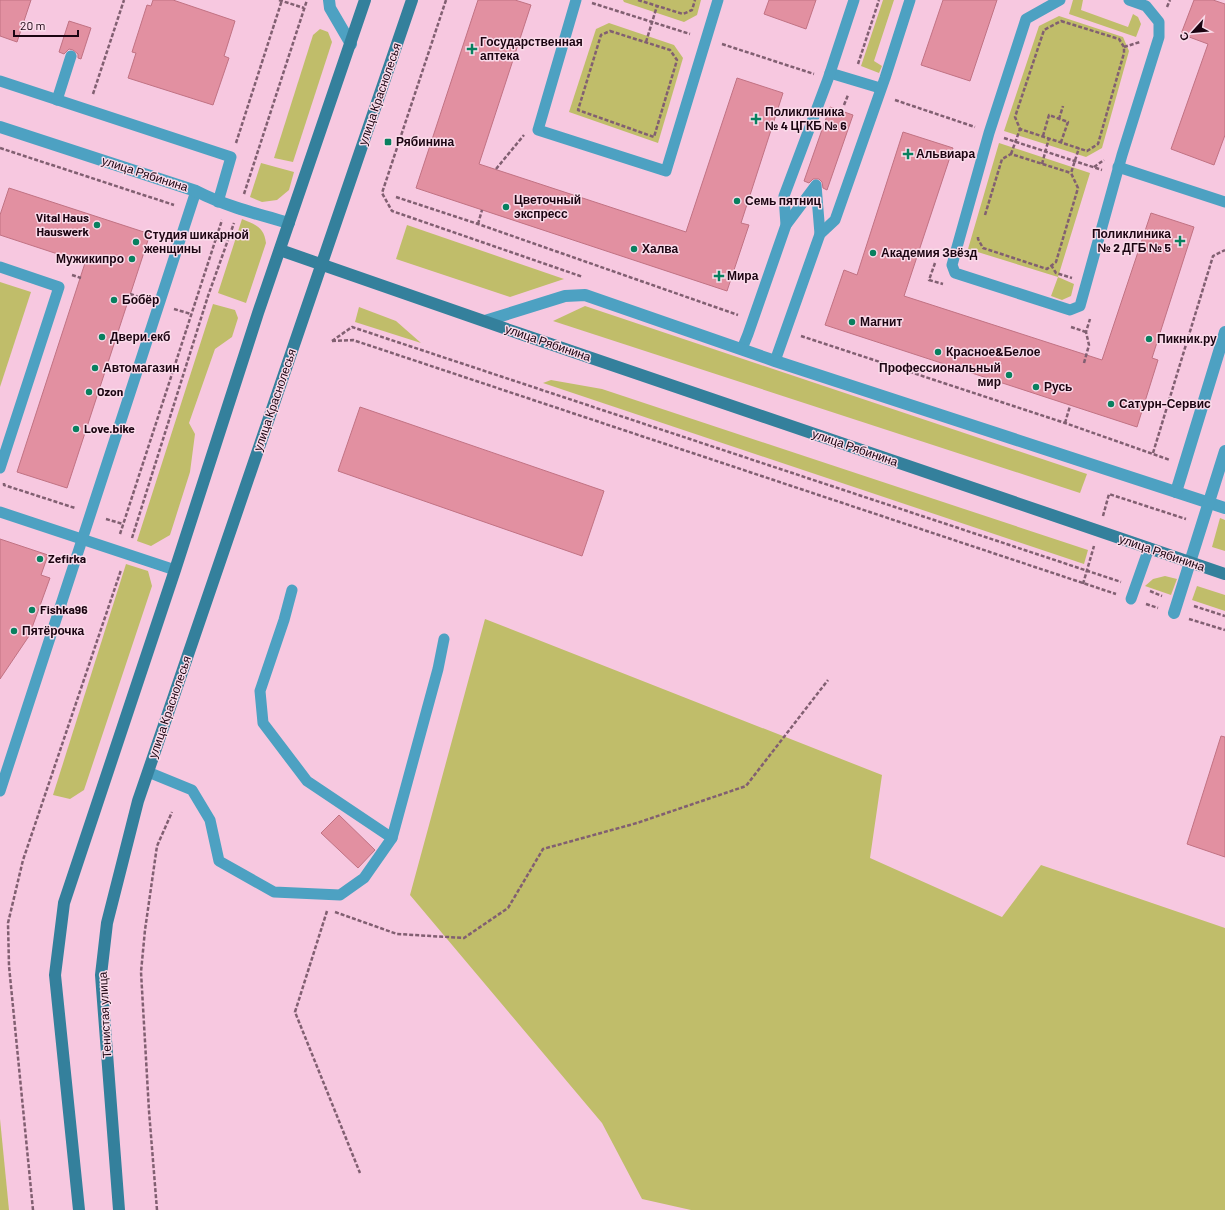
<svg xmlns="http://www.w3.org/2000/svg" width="1225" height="1210" font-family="Barlow,sans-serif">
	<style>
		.green { fill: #c0bd6a }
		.building { fill: #e290a1; stroke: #c17283 }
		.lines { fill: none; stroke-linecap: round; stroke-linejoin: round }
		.path { stroke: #815f71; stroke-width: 2.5; stroke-dasharray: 4 2; stroke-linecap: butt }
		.lane { stroke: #4da1c2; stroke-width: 11 }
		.street { stroke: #4da1c2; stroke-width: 12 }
		.secondary { stroke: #34809c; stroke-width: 12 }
		.poi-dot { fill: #08805f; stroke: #fadbea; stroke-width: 1.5 }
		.labels { text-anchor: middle; stroke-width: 3; stroke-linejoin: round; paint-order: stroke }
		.poi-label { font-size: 12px; font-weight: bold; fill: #1b0411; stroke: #fadbea; text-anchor: start }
		.street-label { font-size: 12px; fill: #1b0411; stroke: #fadbea }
	</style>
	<rect width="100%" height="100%" fill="#f7c8e0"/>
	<g class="green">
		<polygon points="623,0 701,0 697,15 684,22 624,2"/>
		<polygon points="883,0 894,0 874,61 882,66 879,73 861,66"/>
		<polygon points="1073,0 1083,0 1081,10 1128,27 1133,14 1138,17 1141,24 1136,37 1069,14"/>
		<polygon points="1059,16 1123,37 1129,51 1102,148 1086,157 1004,131 1039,26"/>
		<polygon points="609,23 674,45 683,58 658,143 569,112 596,29"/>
		<polygon points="320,29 328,32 332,42 293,162 274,158 313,35"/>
		<polygon points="999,143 1090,173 1058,277 1074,284 1071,296 1062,300 1051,296 1058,277 968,249"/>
		<polygon points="261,163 294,172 289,190 277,200 262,202 250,197"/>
		<path d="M242 219C256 225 264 227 266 243L246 303 218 293Z"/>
		<polygon points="407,225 564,279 510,297 396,259"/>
		<polygon points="0,282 31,292 0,387"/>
		<polygon points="213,304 235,310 238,318 232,337 215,349 189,423 195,434 190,472 170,535 151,546 137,541"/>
		<polygon points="585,306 1087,474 1080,493 553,321"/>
		<polygon points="359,307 396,321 421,343 355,322"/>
		<polygon points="551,380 602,389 1088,550 1084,564 543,383"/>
		<polygon points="1220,518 1225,520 1225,551 1212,547"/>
		<polygon points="126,564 148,571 152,586 84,790 70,799 53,795"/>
		<polygon points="1165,576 1177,579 1171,595 1145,586 1153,579"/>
		<polygon points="1197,586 1225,595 1225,611 1192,600"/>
		<polygon points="485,619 882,775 870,858 1002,917 1041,865 1225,928 1225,1210 691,1210 642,1199 602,1123 410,895"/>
		<polygon points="0,1119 9,1210 0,1210"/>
	</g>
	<g class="building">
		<polygon points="0,0 31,0 17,42 0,36"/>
		<polygon points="153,0 173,0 235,21 224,56 229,58 213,105 128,78 136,53 132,52 147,5 151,6"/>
		<polygon points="478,0 515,0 531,5 479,164 686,232 737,78 783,93 741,223 749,225 727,291 416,188"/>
		<polygon points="769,0 816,0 806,29 764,14"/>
		<polygon points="943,0 997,0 970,81 921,65"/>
		<polygon points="1194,0 1213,0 1225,4 1225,135 1214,165 1171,149 1208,44 1181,34"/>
		<polygon points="69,21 91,28 81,59 78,58 78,54 73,50 69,49 64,54 59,52"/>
		<polygon points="830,107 853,115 827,190 823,188 822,182 819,179 813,179 809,183 804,181"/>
		<polygon points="903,132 953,148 904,296 1102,360 1151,213 1194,227 1152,358 1158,360 1137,427 825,325 844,270 857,275"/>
		<polygon points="9,188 150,234 67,488 17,472 85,263 0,235 0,215"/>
		<polygon points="360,407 604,491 582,556 338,471"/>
		<polygon points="0,539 48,555 41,575 50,578 29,636 0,679"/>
		<polygon points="1221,736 1225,737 1225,857 1187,844"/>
		<polygon points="339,815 375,850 358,868 321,833"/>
	</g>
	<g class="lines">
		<g class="path">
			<polyline points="279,0 304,8"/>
			<polyline points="446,0 382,193 392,211 583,277"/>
			<polyline points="638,0 683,14 692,10 695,0"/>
			<polyline points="592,3 690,34"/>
			<polyline points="1167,7 1170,0"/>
			<polygon points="1061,21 1119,39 1124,47 1124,53 1098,144 1087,151 1020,129 1015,117 1044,30"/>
			<polygon points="610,31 670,50 677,60 654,137 578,110 601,35"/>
			<polyline points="646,42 657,6"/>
			<polyline points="722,44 814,74"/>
			<polyline points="1124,47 1140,42"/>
			<polyline points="858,64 879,0"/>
			<polyline points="93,94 124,0"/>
			<polyline points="895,100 975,127"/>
			<polyline points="844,105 848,95"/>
			<polyline points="1059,119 1063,106"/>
			<polyline points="1043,136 1049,115 1068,122 1061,142"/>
			<polyline points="1004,138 1102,170"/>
			<polyline points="236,143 282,0"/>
			<polyline points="0,148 174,205"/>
			<polyline points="1011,154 1020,129"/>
			<polyline points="1042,164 1049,138"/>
			<polyline points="1094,167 1104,160"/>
			<polyline points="496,169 524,135"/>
			<polyline points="244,194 307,0"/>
			<polyline points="396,197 478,224 738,315"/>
			<polyline points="985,215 1002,159 1011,154 1071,173"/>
			<polyline points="478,224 482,210"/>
			<polyline points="978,237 978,239 983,248 1047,269 1056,262 1078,188 1071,173 1079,148"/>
			<polyline points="935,263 929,280 943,284"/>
			<polyline points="1051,265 1056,273 1072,278"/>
			<polyline points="72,275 81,278"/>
			<polyline points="130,294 145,299"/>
			<polyline points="174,309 191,314"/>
			<polyline points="1071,327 1086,332"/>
			<polyline points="801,336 1065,423 1170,460"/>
			<polyline points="332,341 352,327 1121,582"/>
			<polyline points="332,341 353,340 1116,594"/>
			<polyline points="1084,363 1089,345 1086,332 1090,319"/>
			<polyline points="1065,423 1070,406"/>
			<polyline points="1153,453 1213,256 1225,250"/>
			<polyline points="4,483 4,485 75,508"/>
			<polyline points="1103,516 1109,494 1186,519"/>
			<polyline points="106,519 123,524"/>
			<polyline points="120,534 222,220"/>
			<polyline points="132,538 208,296 234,223"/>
			<polyline points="1083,584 1094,546"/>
			<polyline points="1150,591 1162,596"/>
			<polyline points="1146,604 1158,608"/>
			<polyline points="1194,606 1225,616"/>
			<polyline points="1189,619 1225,630"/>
			<polyline points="327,911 295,1012 360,1173"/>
			<polyline points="335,912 397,934 464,938 508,908 543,849 637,823 746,786 828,680"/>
			<polyline points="33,1210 9,966 8,923 23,860 121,570"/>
			<polyline points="157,1210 149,1111 141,972 145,930 157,846 172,812"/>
		</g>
		<g class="lane">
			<polyline points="576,0 538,130 666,171 718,0"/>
			<polyline points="1060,0 1026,19 989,133 952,265 955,273 1070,310 1080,306 1122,155 1159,37 1159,22 1146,6 1129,0"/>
			<polyline points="830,73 880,88"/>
			<polyline points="0,81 231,157 218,202"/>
			<polyline points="57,100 71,56"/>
			<polyline points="1118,167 1225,202"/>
			<polyline points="786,225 816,185 820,234"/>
			<polyline points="0,267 59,287 0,468"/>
			<polyline points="742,349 748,334 786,225 784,196 828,79 854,0"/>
			<polyline points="775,361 820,234 835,220 885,78 910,0"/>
			<polyline points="0,512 175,570"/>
			<polyline points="292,590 284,620 260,691 263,723 307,781 392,838"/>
			<polyline points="1131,599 1149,548"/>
			<polyline points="148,772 192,790 210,820 219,861 274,892 340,895 364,878 392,838 438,669 444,639"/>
			<polyline points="0,791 196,191"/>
		</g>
		<g class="street">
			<polyline points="329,0 330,8 351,44"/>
			<path d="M0 127 196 191C225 206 257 214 289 223"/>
			<polyline points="485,321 565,296 585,295 775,361 1225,508"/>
			<polyline points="1176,492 1225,332"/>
			<polyline points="1174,613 1225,451"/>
		</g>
		<g class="secondary">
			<polyline points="280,250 518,333 1225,574"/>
			<polyline points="79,1210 55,975 64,903 175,570 258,313 365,0"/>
			<polyline points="119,1210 101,975 107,923 138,801 412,0"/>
		</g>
	</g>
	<g class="poi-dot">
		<path d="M470 43h4v4h4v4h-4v4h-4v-4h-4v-4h4z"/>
		<path d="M754 113h4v4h4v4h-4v4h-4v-4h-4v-4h4z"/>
		<rect x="384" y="138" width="8" height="8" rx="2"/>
		<path d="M906 148h4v4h4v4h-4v4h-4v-4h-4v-4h4z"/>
		<circle cx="737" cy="201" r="4"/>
		<circle cx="506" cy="207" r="4"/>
		<circle cx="97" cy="225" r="4"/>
		<path d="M1178 235h4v4h4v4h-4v4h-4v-4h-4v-4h4z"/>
		<circle cx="136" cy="242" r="4"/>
		<circle cx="634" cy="249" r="4"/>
		<circle cx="873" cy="253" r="4"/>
		<circle cx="132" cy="259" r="4"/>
		<path d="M717 270h4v4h4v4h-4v4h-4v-4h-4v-4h4z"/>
		<circle cx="114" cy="300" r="4"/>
		<circle cx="852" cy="322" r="4"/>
		<circle cx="102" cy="337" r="4"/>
		<circle cx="1149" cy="339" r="4"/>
		<circle cx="938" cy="352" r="4"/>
		<circle cx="95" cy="368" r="4"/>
		<circle cx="1009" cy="375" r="4"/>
		<circle cx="1036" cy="387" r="4"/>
		<circle cx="89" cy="392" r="4"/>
		<circle cx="1111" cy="404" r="4"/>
		<circle cx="76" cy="429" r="4"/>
		<circle cx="40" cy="559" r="4"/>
		<circle cx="32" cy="610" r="4"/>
		<circle cx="14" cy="631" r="4"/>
	</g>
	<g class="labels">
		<g class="poi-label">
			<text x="480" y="46">Государственная<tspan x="480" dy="14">аптека</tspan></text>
			<text x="765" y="116">Поликлиника<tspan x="765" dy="14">№ 4 ЦГКБ № 6</tspan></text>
			<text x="396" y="146">Рябинина</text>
			<text x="916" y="158">Альвиара</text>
			<text x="514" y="204">Цветочный<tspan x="514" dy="14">экспресс</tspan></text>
			<text x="745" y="205">Семь пятниц</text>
			<text x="89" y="222" text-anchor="end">Vital Haus<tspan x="89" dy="14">Hauswerk</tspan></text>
			<text x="1171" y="238" text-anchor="end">Поликлиника<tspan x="1171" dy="14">№ 2 ДГБ № 5</tspan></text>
			<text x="144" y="239">Студия шикарной<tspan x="144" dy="14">женщины</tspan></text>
			<text x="642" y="253">Халва</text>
			<text x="881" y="257">Академия Звёзд</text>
			<text x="124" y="263" text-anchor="end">Мужикипро</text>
			<text x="727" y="280">Мира</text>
			<text x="122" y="304">Бобёр</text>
			<text x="860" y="326">Магнит</text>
			<text x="110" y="341">Двери.екб</text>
			<text x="1157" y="343">Пикник.ру</text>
			<text x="946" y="356">Красное&amp;Белое</text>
			<text x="103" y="372">Автомагазин</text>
			<text x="1001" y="372" text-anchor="end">Профессиональный<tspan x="1001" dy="14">мир</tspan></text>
			<text x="1044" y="391">Русь</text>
			<text x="97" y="396">Ozon</text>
			<text x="1119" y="408">Сатурн-Сервис</text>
			<text x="84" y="433">Love.bike</text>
			<text x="48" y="563">Zefirka</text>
			<text x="40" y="614">Fishka96</text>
			<text x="22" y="635">Пятёрочка</text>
		</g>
		<g class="street-label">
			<text transform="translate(380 94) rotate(-71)" y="4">улица Краснолесья</text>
			<text transform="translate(145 174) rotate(18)" y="4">улица Рябинина</text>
			<text transform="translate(548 343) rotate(19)" y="4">улица Рябинина</text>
			<text transform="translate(275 400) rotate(-71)" y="4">улица Краснолесья</text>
			<text transform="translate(855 448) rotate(19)" y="4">улица Рябинина</text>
			<text transform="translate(1162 553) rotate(19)" y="4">улица Рябинина</text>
			<text transform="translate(170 707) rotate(-71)" y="4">улица Краснолесья</text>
			<text transform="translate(105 1015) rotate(-93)" y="4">Тенистая улица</text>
		</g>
	</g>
	<g transform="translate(1193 32) rotate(243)" stroke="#fadbea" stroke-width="3" paint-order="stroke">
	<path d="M0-3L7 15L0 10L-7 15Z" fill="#1b0411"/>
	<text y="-6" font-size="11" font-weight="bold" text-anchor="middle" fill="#1b0411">С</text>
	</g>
	<path d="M14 30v6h64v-6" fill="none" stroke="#1b0411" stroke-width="2"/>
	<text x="20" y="30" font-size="12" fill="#1b0411" stroke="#fadbea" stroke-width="3" paint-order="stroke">20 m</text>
</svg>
